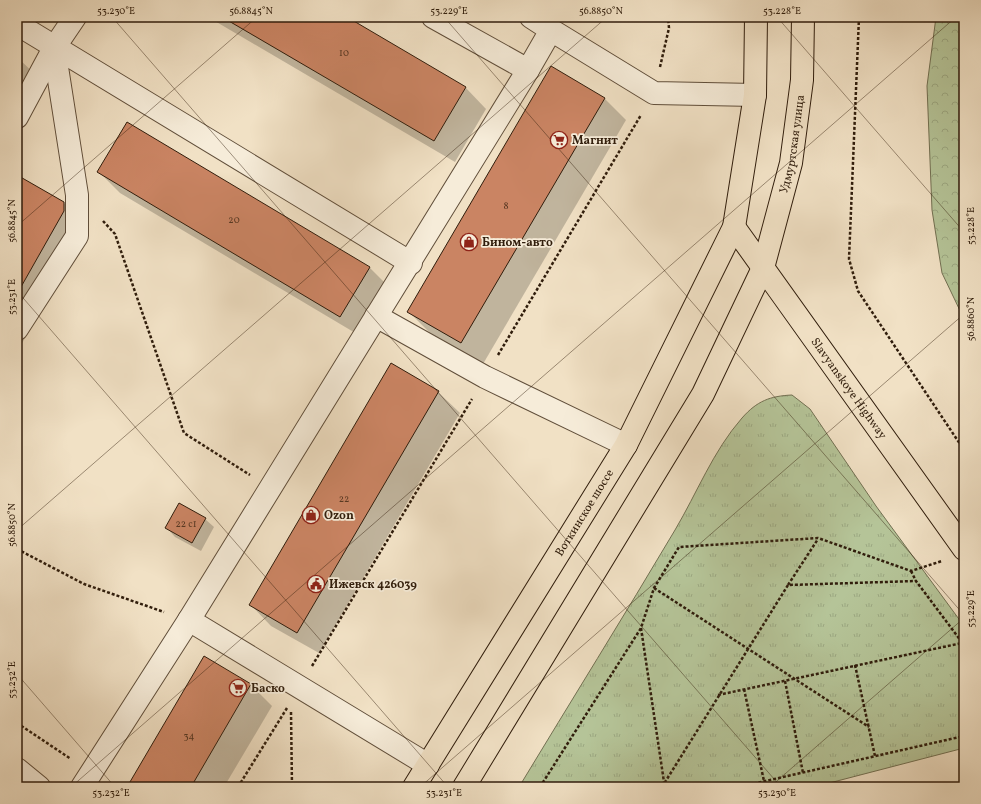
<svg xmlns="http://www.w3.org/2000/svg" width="981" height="804" font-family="Vollkorn,serif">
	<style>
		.grass { fill: url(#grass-tufts); stroke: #727052 }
		.forest { fill: url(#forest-crowns); stroke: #727052 }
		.shadow { fill: #0003 }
		.building { fill: #ca8463; stroke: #301d0c }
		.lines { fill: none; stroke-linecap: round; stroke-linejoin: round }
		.minor-casing { stroke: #604e3a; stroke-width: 24 }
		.major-casing { stroke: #301d0c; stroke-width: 24 }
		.path { stroke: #301d0c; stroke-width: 2.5; stroke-dasharray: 3 2; stroke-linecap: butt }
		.minor { stroke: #f6ecd9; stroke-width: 22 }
		.major { stroke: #f1e1c5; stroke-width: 22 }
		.ticks { fill: none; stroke: #301d0c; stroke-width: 1; stroke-opacity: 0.45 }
		.labels { text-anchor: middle; stroke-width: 3.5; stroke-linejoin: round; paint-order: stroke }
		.number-label { font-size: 10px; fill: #563722 }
		.poi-label { font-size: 12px; font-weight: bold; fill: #301d0c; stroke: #f6ecd9; text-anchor: start }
		.street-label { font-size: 12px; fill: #301d0c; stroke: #f6ecd9 }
		.neatline { fill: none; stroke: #301d0c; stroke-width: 1.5 }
		.ticks-label { font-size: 10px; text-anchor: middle; fill: #301d0c }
	</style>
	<defs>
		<pattern id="grass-tufts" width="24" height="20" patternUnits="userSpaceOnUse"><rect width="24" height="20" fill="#b5c498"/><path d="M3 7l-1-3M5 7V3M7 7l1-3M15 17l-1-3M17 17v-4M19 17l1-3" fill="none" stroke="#9ca882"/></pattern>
		<pattern id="forest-crowns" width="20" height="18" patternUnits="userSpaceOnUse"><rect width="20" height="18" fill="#b5c498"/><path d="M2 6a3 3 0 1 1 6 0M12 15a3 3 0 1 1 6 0" fill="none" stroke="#9ca882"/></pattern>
	</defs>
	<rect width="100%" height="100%" fill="#f1e1c5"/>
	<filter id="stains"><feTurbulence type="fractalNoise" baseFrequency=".005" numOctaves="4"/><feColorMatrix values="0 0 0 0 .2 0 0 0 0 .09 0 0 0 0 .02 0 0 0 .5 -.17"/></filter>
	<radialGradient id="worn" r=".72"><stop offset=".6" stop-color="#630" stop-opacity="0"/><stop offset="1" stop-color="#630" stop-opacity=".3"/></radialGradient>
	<path class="grass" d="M792 395 810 409 876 506 964 626V748L814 787H519C571 701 624 616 675 530 697 493 713 451 742 418 757 401 770 396 792 395Z"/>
	<polygon class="forest" points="936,17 964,17 964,319 942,273 932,210 927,86"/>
	<g class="shadow">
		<polygon points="208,17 345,17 465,87 486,109 455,162"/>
		<polygon points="17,57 41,80 17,119"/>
		<polygon points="604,98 626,120 483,364 430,333 409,312"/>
		<polygon points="98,171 370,268 391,289 362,337 120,193"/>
		<polygon points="17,176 64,203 85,224 85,232 17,352"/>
		<polygon points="391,364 438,392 460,413 319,653 271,626 250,604"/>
		<polygon points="205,519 214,527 201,551 175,537 167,528"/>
		<polygon points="204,657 251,685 272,706 224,787 128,787"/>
	</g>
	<g class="building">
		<polygon points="222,17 347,17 466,87 434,141"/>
		<polygon points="551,66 605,98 461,343 407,312"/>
		<polygon points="127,122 370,267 340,317 97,172"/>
		<polygon points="17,175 64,202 64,211 17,294"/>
		<polygon points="391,363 439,391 297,633 249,605"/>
		<polygon points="179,503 206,518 192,543 165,528"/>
		<polygon points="204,656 251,684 191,787 127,787"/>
	</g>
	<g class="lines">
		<defs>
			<g id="minor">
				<polyline points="433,17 528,70"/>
				<polyline points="17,24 411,263"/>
				<polyline points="551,30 654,93 755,95"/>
				<polyline points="17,117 54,48 75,17"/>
				<polyline points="376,316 485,377 626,445"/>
				<polyline points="17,329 77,236 77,195 54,48"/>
				<polyline points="189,620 428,765"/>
				<polyline points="17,769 39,787"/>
				<polyline points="82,787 189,620 528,70 551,30 531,17"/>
			</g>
			<g id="major">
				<path id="s1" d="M734 227 964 549"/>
				<path id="s2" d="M414 787 626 445 734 227 755 95 756 17"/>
				<path id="s3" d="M464 787 703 394 763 268 791 163 802 80 803 17"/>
			</g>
		</defs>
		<use href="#minor" class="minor-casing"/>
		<use href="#major" class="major-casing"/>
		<g class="path">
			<polyline points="859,17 849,259 858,291 964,450"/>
			<polyline points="660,67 669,28 668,17"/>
			<polyline points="103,221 115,234 184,433 250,475"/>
			<polyline points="498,355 641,115"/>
			<polyline points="17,549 84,584 164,612"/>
			<polyline points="911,571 916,581 964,645"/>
			<polyline points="788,585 818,539"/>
			<polyline points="654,588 869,727"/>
			<polyline points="641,628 664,782"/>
			<polyline points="855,665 875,756"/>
			<polyline points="312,666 472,399"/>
			<polyline points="785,681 803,773"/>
			<polyline points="744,689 764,781"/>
			<polyline points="718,695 962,643"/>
			<polyline points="291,712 292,787"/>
			<polyline points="17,723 71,759"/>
			<polyline points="238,787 287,708"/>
			<polyline points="540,787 641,628 654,588 679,547 818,538 911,571 942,561"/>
			<polyline points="662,787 788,585 916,581"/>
			<polyline points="739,787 964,736"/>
		</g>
		<use href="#minor" class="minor"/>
		<use href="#major" class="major"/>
	</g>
	<path class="ticks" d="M112 17 781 787M444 17 964 615M777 17 964 232M17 226 257 17M17 291 448 787M17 530 607 17M17 674 115 787M71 787 956 17M420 787 964 314M770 787 964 618"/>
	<defs>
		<symbol id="supermarket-ring" viewBox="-11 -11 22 22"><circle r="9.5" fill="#f6ecd9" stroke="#8f2418" stroke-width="1.5"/><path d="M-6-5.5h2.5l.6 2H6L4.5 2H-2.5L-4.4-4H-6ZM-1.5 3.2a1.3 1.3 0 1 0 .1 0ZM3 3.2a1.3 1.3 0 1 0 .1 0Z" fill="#8f2418"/></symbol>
		<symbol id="shop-ring" viewBox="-11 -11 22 22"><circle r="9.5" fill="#f6ecd9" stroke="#8f2418" stroke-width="1.5"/><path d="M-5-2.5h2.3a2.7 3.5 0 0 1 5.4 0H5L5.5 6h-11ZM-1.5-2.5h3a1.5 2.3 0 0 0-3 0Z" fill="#8f2418"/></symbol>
		<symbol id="civic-ring" viewBox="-11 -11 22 22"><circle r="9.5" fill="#f6ecd9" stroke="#8f2418" stroke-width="1.5"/><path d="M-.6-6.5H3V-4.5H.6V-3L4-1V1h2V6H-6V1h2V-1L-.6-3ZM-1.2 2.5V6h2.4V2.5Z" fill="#8f2418"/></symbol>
	</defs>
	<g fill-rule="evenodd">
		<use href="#supermarket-ring" x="549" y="130" width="20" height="20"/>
		<use href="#shop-ring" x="459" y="232" width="20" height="20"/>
		<use href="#shop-ring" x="301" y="505" width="20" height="20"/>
		<use href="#civic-ring" x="306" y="574" width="20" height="20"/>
		<use href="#supermarket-ring" x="228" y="678" width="20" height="20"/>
	</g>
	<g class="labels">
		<g class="number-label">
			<text x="344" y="56">10</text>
			<text x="506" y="209">8</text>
			<text x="234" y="223">20</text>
			<text x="344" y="502">22</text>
			<text x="186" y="527">22 с1</text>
			<text x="189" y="739">34</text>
		</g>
		<g class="poi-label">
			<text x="572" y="144">Магнит</text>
			<text x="482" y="246">Бином-авто</text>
			<text x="324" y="519">Ozon</text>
			<text x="329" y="588">Ижевск 426039</text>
			<text x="251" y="692">Баско</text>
		</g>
		<g class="street-label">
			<text dy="4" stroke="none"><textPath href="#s3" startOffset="727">Удмуртская улица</textPath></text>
			<text dy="4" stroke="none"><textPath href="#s1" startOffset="198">Slavyanskoye Highway</textPath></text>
			<text dy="4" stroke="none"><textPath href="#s2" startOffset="323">Воткинское шоссе</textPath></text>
		</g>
	</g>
	<rect width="981" height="804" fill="none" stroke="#f1e1c5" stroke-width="44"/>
	<rect x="22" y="22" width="937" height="760" class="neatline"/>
	<g class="ticks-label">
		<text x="116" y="14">53.230°E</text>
		<text x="251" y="14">56.8845°N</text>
		<text x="449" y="14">53.229°E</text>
		<text x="601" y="14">56.8850°N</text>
		<text x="782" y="14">53.228°E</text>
		<text transform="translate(11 221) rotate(-90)" y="4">56.8845°N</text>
		<text transform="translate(970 226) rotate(-90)" y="4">53.228°E</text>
		<text transform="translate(11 297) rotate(-90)" y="4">53.231°E</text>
		<text transform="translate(970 319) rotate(-90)" y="4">56.8860°N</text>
		<text transform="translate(11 525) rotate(-90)" y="4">56.8850°N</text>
		<text transform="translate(970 609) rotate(-90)" y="4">53.229°E</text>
		<text transform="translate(11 680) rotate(-90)" y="4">53.232°E</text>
		<text x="111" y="796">53.232°E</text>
		<text x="444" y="796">53.231°E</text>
		<text x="777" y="796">53.230°E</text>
	</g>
	<rect width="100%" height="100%" filter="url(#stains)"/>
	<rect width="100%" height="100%" fill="url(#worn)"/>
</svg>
